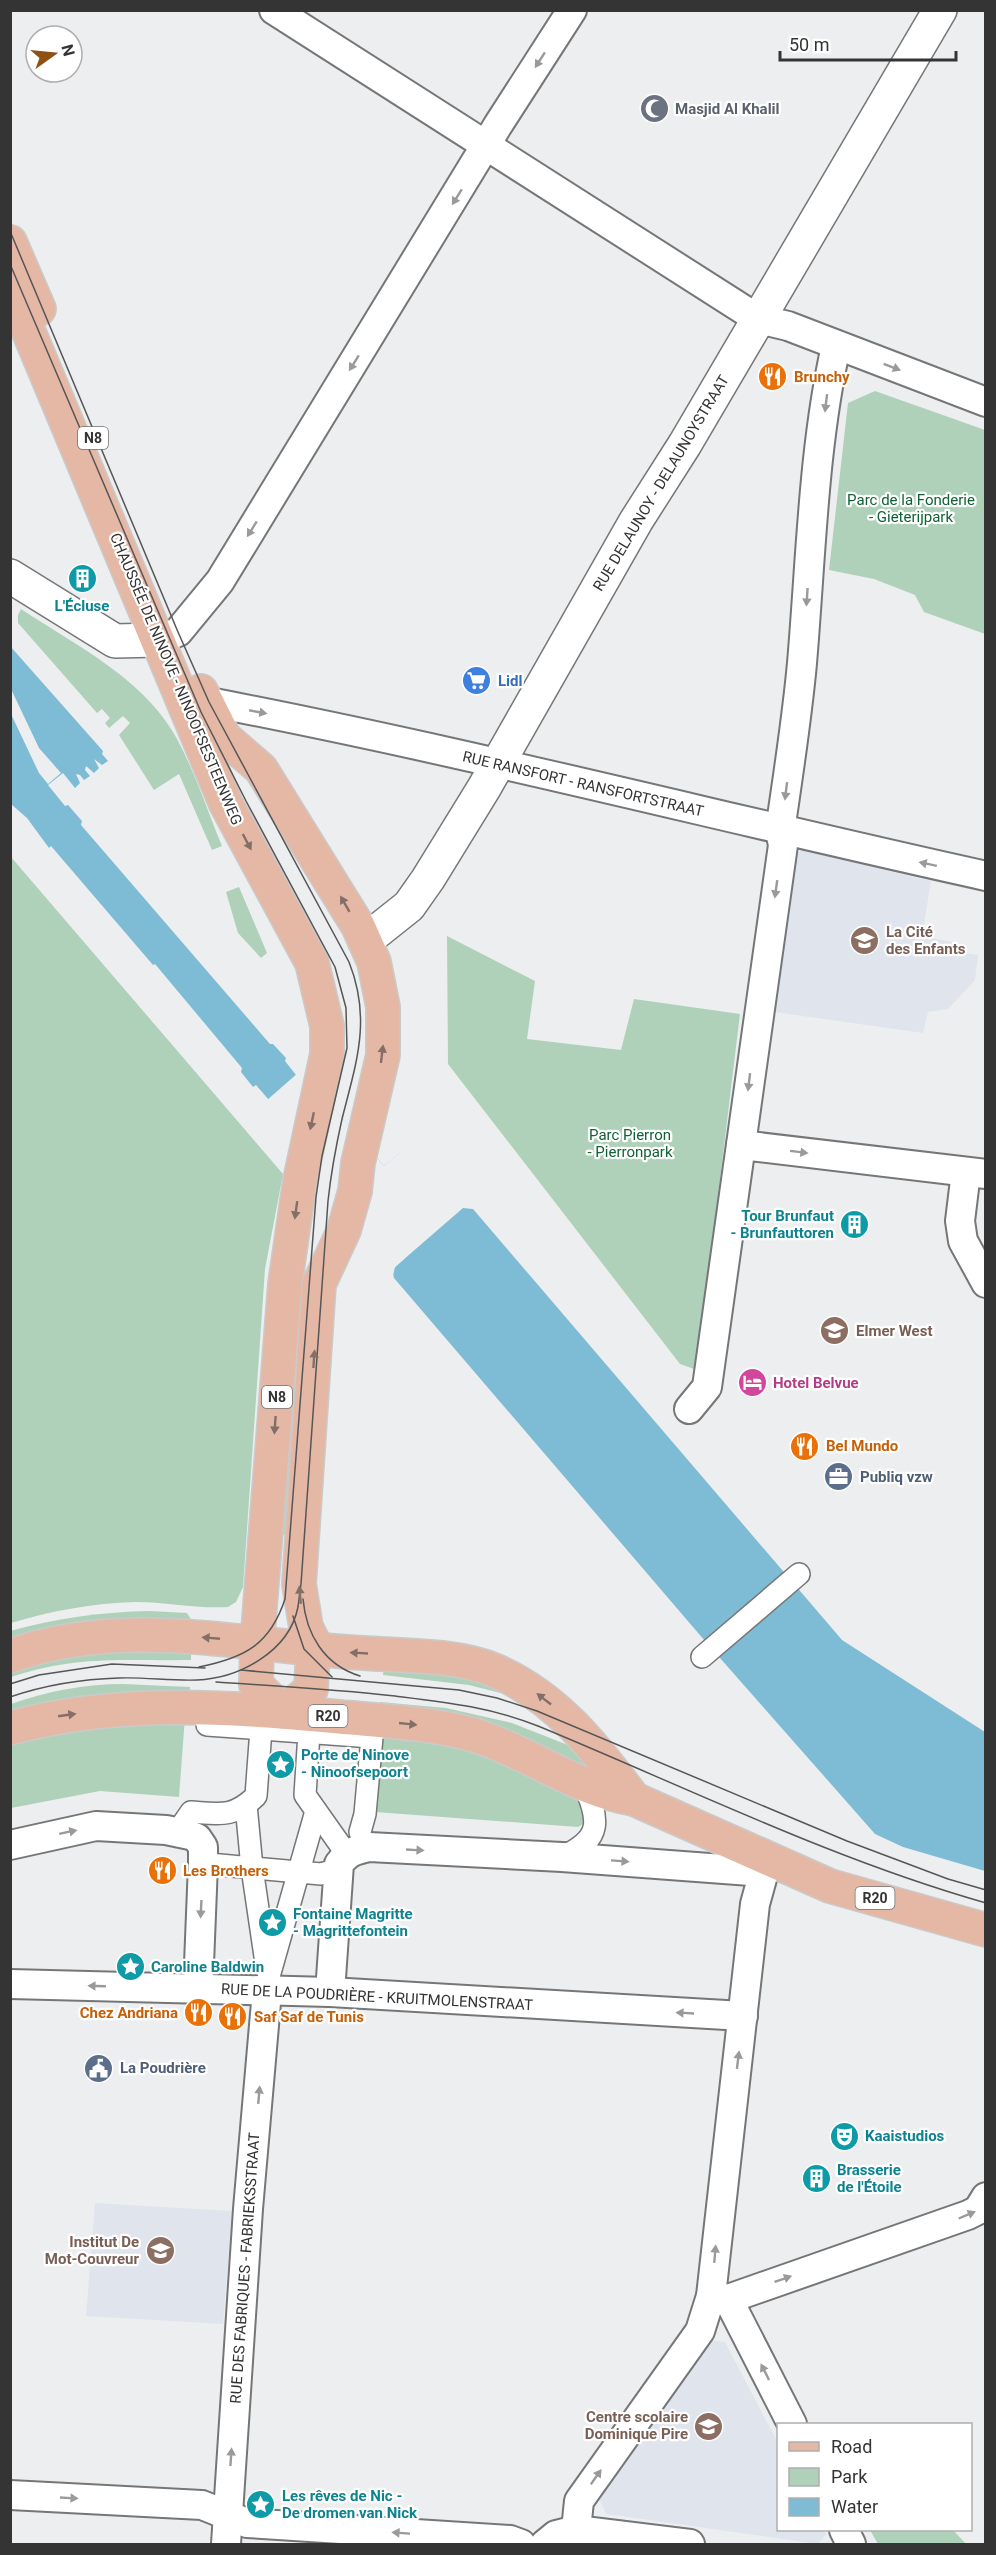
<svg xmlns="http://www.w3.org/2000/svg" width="996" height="2555" font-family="Roboto,sans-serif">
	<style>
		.built { fill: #e0e5ed }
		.green { fill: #b0d1b9 }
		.water { fill: #7ebcd6 }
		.pier { fill: #edeeef }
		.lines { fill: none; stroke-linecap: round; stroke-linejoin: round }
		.pedestrian-casing { stroke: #757677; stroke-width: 24 }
		.minor-casing { stroke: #757677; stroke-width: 32 }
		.tertiary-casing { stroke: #757677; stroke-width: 36 }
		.primary-casing { stroke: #cacaca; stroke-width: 36 }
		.pedestrian { stroke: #fff; stroke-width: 21 }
		.minor { stroke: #fff; stroke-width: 28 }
		.tertiary { stroke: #fff; stroke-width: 33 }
		.primary { stroke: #e5b8a6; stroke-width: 33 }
		.tram { stroke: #565657; stroke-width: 1.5 }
		.oneway { fill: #9a9a9a }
		.oneway2 { fill: #846f68 }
		.labels { text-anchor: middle; stroke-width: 4.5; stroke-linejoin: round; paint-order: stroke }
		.shield { fill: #fff; stroke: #717172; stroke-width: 1.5 }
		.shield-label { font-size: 14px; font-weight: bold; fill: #343435 }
		.worship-label { font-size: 15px; font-weight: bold; fill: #5b616d; stroke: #fff; text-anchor: start }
		.food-label { font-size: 15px; font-weight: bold; fill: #c56008; stroke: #fff; text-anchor: start }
		.street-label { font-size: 15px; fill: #343435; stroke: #fff }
		.park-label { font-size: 15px; fill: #106235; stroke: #fff }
		.culture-label { font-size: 15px; font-weight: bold; fill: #0d838f; stroke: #fff; text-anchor: start }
		.shop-label { font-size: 15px; font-weight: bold; fill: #366cbe; stroke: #fff; text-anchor: start }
		.education-label { font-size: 15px; font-weight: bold; fill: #785e54; stroke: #fff; text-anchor: start }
		.hotel-label { font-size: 15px; font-weight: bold; fill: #b23c85; stroke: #fff; text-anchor: start }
		.service-label { font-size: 15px; font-weight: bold; fill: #4e5e75; stroke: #fff; text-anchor: start }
	</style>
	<rect width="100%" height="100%" fill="#edeeef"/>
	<g class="built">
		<polygon points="802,850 931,881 922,936 963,944 963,953 978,955 975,980 948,1009 928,1012 923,1033 775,1012 795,855"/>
		<polygon points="95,2203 232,2211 223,2324 86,2316"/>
		<polygon points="709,2340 725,2342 778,2443 778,2530 824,2530 826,2534 818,2544 606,2514 598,2495"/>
	</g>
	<g class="green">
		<polygon points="875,391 985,430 985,634 924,612 915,595 874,579 829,570 848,403"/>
		<path d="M21 609C75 645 138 675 173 732 193 766 207 810 222 846L212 850 179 774 154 790 119 735 130 723 123 716 109 728 105 723 110 718 102 709 97 713 18 623V615Z"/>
		<path d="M11 857 283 1174 265 1269 243 1587 236 1602 228 1607C198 1609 166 1602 135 1602 93 1603 51 1611 11 1623Z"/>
		<polygon points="239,887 267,953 261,958 238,933 226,892"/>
		<polygon points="447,936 535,981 527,1039 621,1050 634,999 740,1014 697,1370 680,1364 448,1064"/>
		<polygon points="296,1280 303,1280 285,1535 279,1534"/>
		<path d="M150 1611 187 1613 192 1621 11 1643 10 1631C57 1618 102 1612 150 1611Z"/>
		<path d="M191 1649V1660C124 1661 77 1655 11 1677V1668L66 1653Z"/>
		<polygon points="384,1666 473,1676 524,1699 469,1685 383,1675"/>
		<path d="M123 1684 190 1687V1694L11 1715V1704C47 1691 85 1684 123 1684Z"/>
		<polygon points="380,1702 446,1708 512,1723 583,1751 612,1782 380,1709"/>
		<polygon points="185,1717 179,1797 100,1791 11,1808 11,1740"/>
		<polygon points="383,1731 474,1748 576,1797 583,1815 583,1824 578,1827 375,1812"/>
		<polygon points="870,2530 953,2530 966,2544 878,2544"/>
	</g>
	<polygon class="water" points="10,646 103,751 102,754 108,761 102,765 94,759 99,768 94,773 86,766 85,770 90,776 84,780 80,775 76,774 80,783 75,788 63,773 48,785 65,806 68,805 82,821 81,825 270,1044 273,1044 286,1058 285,1061 296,1075 308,1079 384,1166 400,1153 473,1209 842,1640 985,1732 985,1871 903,1847 875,1834 705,1641 394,1278 392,1270 405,1258 256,1085 253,1087 241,1072 242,1068 155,964 153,965 51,846 49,848 27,818 11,804"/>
	<g class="pier">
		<polygon points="11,689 39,748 61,773 48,784 39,773 11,714"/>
		<polygon points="299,1072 304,1074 384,1166 402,1151 476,1207 473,1209 463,1208 395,1267 392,1280 389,1269 401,1258 266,1101"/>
	</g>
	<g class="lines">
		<defs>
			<g id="pedestrian">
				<polyline points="702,1657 799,1574"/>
				<polyline points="207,1725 372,1737 365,1814 360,1832"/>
				<polyline points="309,1733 305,1795 341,1846"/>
				<polyline points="246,1805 252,1868 267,1970"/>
				<path d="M182 1825 191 1812C220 1814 233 1818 256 1796L261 1729"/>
				<path d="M562 1857C604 1838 599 1820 583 1782"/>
				<polyline points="209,1864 321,1874 331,1871"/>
				<polyline points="268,1980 316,1811"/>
			</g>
			<g id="minor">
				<polyline points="274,10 758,319 788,326 986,402"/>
				<polyline points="158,640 178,632 220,581 498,125 572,10"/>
				<path d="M189 696 209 702C470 752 727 819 986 876"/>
				<polyline points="741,1145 986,1174"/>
				<polyline points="966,1172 960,1221 963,1241 986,1283"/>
				<path d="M689 1409 707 1387 783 845 780 831C788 775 797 719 802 663 811 558 813 449 836 346"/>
				<polyline points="10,1845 96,1826 166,1830 190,1835 197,1838 203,1847 203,1864 198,1989"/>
				<polyline points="10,1984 330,1992 743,2016"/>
				<path d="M330 1992 339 1864C348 1852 355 1850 369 1847L562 1857 764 1872"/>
				<polyline points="711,2296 728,2299 792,2424"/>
				<polyline points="728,2299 968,2215 978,2210 986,2197"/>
				<polyline points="10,2495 202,2505 247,2523 510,2540 521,2544"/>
				<polyline points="576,2530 579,2501 700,2331 711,2296 755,1904 768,1857"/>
				<polyline points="844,2530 851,2544"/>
				<polyline points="226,2544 248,2209 267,1991"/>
				<polyline points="545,2544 556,2535 576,2530 690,2544"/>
			</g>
			<g id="tertiary">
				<polyline points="10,576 115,641 158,640"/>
				<polyline points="365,941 409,906 428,879 484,788 636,521 685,444 940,10"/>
			</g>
			<g id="primary">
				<polyline points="10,242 39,309"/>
				<polyline points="10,287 226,804 312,963 327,1026 327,1054 300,1180 285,1284 257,1645 256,1685 284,1712 311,1689 313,1650 306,1627"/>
				<polyline points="201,691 224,737 261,769 358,926 374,962 383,1007 383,1055 358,1163 355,1191 344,1230 319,1284 299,1584 306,1627 315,1645"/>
				<path d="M10 1656C120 1616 236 1644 348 1652 393 1656 455 1653 496 1671 556 1697 595 1747 634 1799"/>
				<path d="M10 1728C120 1698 227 1707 339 1717 384 1721 431 1723 474 1735 529 1752 577 1790 634 1799L830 1886 986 1930"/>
			</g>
		</defs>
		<use href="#pedestrian" class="pedestrian-casing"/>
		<use href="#minor" class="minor-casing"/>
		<use href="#tertiary" class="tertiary-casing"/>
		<use href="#primary" class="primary-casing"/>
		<use href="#pedestrian" class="pedestrian"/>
		<use href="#minor" class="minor"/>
		<use href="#tertiary" class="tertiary"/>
		<use href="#primary" class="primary"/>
		<g class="tram">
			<path d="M10 231 178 632 209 702 349 962C372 1020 356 1063 342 1119 336 1146 331 1173 328 1201L301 1584C300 1591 299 1599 298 1607 289 1652 239 1678 197 1680 171 1681 145 1677 119 1678 82 1679 45 1685 10 1697"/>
			<path d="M10 264 201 712 246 801 335 967 346 1008 347 1048 322 1156 316 1197 285 1599C270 1645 244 1658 199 1667"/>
			<path d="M303 1599C306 1634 324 1665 360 1676"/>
			<polyline points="293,1616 304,1649 332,1677"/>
			<polyline points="241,1670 459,1690 497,1698 537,1711 847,1841 948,1879 986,1890"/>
			<path d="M216 1682C276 1686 335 1689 395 1696 444 1702 491 1707 538 1726 686 1787 831 1859 986 1903"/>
			<polyline points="10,1684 39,1675 112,1664 205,1668"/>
		</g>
	</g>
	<defs><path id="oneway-solid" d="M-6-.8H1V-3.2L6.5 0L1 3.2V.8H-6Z" transform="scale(1.5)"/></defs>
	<g class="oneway">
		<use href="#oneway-solid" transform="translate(540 60) rotate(123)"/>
		<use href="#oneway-solid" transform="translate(457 197) rotate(122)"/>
		<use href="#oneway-solid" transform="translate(354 363) rotate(122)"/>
		<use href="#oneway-solid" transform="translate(892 367) rotate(21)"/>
		<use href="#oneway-solid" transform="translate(826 403) rotate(97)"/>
		<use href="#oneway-solid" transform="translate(252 529) rotate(122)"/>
		<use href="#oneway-solid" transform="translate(807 597) rotate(94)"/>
		<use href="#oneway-solid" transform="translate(258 712) rotate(11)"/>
		<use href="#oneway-solid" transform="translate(786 791) rotate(97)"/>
		<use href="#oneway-solid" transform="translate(928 864) rotate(-168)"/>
		<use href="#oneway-solid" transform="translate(776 889) rotate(98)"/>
		<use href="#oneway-solid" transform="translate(749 1082) rotate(97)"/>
		<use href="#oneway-solid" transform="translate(799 1152) rotate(7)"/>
		<use href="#oneway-solid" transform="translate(68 1832) rotate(-12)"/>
		<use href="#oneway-solid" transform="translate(415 1850) rotate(3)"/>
		<use href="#oneway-solid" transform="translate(620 1861) rotate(4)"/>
		<use href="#oneway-solid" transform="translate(201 1909) rotate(93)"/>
		<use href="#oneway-solid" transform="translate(97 1986) rotate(-178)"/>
		<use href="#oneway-solid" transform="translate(685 2013) rotate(-177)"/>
		<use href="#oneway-solid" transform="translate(738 2060) rotate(-83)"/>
		<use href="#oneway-solid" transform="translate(259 2095) rotate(-85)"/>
		<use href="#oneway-solid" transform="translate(967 2215) rotate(-23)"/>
		<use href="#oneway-solid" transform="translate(715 2254) rotate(-85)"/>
		<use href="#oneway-solid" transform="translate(783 2279) rotate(-19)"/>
		<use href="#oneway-solid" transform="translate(765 2372) rotate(-117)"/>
		<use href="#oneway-solid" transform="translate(231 2457) rotate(-86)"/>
		<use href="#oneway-solid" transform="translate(596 2477) rotate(-55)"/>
		<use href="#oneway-solid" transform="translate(69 2498) rotate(3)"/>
		<use href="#oneway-solid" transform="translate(401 2533) rotate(-176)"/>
	</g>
	<g class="oneway2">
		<use href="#oneway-solid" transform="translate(247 842) rotate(62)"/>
		<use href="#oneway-solid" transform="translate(345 904) rotate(-120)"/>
		<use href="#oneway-solid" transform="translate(382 1054) rotate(-83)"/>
		<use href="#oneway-solid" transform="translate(312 1121) rotate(102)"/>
		<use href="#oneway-solid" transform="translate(296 1210) rotate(98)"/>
		<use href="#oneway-solid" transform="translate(314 1359) rotate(-86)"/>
		<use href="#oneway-solid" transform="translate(275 1425) rotate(94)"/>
		<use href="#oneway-solid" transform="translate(300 1595) rotate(-95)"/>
		<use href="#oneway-solid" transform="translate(211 1638) rotate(-175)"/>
		<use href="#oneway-solid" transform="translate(359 1653) rotate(-177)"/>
		<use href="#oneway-solid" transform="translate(544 1699) rotate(-142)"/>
		<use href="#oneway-solid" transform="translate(67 1715) rotate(-8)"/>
		<use href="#oneway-solid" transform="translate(408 1724) rotate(6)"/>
	</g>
	<defs>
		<symbol id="mosque-disc" viewBox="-11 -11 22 22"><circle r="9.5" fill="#6b7280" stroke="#fff"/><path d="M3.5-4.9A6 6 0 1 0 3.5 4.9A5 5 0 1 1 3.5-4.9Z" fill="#fff"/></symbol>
		<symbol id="restaurant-disc" viewBox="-11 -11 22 22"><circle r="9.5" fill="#e8710a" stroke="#fff"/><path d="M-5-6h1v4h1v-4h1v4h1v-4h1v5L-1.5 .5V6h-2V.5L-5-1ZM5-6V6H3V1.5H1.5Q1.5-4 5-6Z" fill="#fff"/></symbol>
		<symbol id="building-disc" viewBox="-11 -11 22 22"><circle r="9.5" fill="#0f9aa8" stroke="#fff"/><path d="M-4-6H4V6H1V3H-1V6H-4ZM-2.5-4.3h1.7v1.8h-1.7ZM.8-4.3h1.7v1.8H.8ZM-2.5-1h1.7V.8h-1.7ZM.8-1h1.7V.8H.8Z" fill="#fff"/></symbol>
		<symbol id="supermarket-disc" viewBox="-11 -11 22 22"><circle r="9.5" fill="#3f7fe0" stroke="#fff"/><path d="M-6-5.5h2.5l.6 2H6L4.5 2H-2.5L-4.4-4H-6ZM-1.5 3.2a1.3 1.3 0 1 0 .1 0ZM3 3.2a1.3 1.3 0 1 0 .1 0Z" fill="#fff"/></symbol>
		<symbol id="school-disc" viewBox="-11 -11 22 22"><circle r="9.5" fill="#8d6e63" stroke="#fff"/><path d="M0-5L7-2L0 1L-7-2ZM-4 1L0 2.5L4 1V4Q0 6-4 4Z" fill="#fff"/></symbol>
		<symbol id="hotel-disc" viewBox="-11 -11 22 22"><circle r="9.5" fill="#d1479c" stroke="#fff"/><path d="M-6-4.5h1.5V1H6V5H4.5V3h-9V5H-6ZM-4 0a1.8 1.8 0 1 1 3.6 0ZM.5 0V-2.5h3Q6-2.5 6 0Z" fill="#fff"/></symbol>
		<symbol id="office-disc" viewBox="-11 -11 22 22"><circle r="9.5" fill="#5c6f8a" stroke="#fff"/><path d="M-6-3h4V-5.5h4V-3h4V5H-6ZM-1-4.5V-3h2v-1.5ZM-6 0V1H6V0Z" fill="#fff"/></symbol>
		<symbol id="sight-disc" viewBox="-11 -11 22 22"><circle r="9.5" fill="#0f9aa8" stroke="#fff"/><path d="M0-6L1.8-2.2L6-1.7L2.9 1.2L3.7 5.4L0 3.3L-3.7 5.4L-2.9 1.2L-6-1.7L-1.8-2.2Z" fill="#fff"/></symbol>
		<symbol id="civic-disc" viewBox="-11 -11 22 22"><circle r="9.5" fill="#5c6f8a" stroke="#fff"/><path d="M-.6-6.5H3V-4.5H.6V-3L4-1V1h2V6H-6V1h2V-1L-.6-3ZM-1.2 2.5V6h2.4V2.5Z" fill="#fff"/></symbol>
		<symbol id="theatre-disc" viewBox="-11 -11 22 22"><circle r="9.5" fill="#0f9aa8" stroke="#fff"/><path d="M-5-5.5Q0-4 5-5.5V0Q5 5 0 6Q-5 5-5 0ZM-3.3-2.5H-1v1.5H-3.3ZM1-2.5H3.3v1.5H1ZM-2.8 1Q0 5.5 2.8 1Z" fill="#fff"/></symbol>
	</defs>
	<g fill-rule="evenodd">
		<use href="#mosque-disc" x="638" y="92" width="33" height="33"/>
		<use href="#restaurant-disc" x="756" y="360" width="33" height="33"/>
		<use href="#building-disc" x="66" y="562" width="33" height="33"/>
		<use href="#supermarket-disc" x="460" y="664" width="33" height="33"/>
		<use href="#school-disc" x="848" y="924" width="33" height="33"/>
		<use href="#building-disc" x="838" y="1208" width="33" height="33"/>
		<use href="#school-disc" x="818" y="1314" width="33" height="33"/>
		<use href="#hotel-disc" x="736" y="1366" width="33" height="33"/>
		<use href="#restaurant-disc" x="788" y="1430" width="33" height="33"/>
		<use href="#office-disc" x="822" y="1460" width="33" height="33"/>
		<use href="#sight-disc" x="264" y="1748" width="33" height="33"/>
		<use href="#restaurant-disc" x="146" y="1854" width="33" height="33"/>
		<use href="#sight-disc" x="256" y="1906" width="33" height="33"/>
		<use href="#sight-disc" x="114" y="1950" width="33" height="33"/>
		<use href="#restaurant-disc" x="182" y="1996" width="33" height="33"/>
		<use href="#restaurant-disc" x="216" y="2000" width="33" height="33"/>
		<use href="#civic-disc" x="82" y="2052" width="33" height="33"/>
		<use href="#theatre-disc" x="828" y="2120" width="33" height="33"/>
		<use href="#building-disc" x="800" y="2162" width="33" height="33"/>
		<use href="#school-disc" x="144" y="2234" width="33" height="33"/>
		<use href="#school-disc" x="692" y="2410" width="33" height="33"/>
		<use href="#sight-disc" x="244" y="2488" width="33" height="33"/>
	</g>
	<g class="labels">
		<g class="shield">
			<rect x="78" y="427" width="30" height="22" rx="4.5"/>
			<rect x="262" y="1386" width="30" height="22" rx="4.5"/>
			<rect x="308.5" y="1705" width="39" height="22" rx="4.5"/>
			<rect x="855.5" y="1887" width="39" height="22" rx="4.5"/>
		</g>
		<g class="shield-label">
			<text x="93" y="443">N8</text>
			<text x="277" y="1402">N8</text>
			<text x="328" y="1721">R20</text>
			<text x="875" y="1903">R20</text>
		</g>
		<g class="worship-label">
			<text x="675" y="114">Masjid Al Khalil</text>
		</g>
		<g class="food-label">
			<text x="794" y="382">Brunchy</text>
			<text x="826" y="1451">Bel Mundo</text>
			<text x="183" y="1876">Les Brothers</text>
			<text x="178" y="2018" text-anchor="end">Chez Andriana</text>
			<text x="254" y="2022">Saf Saf de Tunis</text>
		</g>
		<g class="street-label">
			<text transform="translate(661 483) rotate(-59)" y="5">RUE DELAUNOY - DELAUNOYSTRAAT</text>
			<text transform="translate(176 679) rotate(67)" y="5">CHAUSSÉE DE NINOVE - NINOOFSESTEENWEG</text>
			<text transform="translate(583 784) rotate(13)" y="5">RUE RANSFORT - RANSFORTSTRAAT</text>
			<text transform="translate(377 1997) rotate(3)" y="5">RUE DE LA POUDRIÈRE - KRUITMOLENSTRAAT</text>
			<text transform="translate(245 2268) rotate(-86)" y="5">RUE DES FABRIQUES - FABRIEKSSTRAAT</text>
		</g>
		<g class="park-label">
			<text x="911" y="505">Parc de la Fonderie<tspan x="911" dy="17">- Gieterijpark</tspan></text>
			<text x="630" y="1140">Parc Pierron<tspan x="630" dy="17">- Pierronpark</tspan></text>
		</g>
		<g class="culture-label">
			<text x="82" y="611" text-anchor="middle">L'Écluse</text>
			<text x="834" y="1221" text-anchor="end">Tour Brunfaut<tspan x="834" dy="17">- Brunfauttoren</tspan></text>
			<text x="301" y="1760">Porte de Ninove<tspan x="301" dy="17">- Ninoofsepoort</tspan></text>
			<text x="293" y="1919">Fontaine Magritte<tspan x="293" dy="17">- Magrittefontein</tspan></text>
			<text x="151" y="1972">Caroline Baldwin</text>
			<text x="865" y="2141">Kaaistudios</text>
			<text x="837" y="2175">Brasserie<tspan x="837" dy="17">de l'Étoile</tspan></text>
			<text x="282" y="2501">Les rêves de Nic -<tspan x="282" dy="17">De dromen van Nick</tspan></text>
		</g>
		<g class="shop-label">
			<text x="498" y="686">Lidl</text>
		</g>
		<g class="education-label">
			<text x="886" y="937">La Cité<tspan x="886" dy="17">des Enfants</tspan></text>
			<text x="856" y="1336">Elmer West</text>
			<text x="139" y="2247" text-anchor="end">Institut De<tspan x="139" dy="17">Mot-Couvreur</tspan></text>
			<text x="688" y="2422" text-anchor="end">Centre scolaire<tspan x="688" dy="17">Dominique Pire</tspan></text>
		</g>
		<g class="hotel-label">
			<text x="773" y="1388">Hotel Belvue</text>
		</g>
		<g class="service-label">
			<text x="860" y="1482">Publiq vzw</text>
			<text x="120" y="2073">La Poudrière</text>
		</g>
	</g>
	<rect width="996" height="2555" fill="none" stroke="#343435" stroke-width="24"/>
	<rect x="777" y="2423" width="195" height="108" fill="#ffffff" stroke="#aeaeae" stroke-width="1.5"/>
	<rect x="789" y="2442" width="30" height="9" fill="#e5b8a6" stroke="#aeaeae" stroke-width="1.5"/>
	<text x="831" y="2453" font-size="18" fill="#343435">Road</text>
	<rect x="789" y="2468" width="30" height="18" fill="#b0d1b9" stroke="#aeaeae" stroke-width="1.5"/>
	<text x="831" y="2483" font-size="18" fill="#343435">Park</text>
	<rect x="789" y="2498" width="30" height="18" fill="#7ebcd6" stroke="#aeaeae" stroke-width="1.5"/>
	<text x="831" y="2513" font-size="18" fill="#343435">Water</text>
	<g transform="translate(54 54) rotate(75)"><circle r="28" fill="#ffffff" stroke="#aeaeae" stroke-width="1.5"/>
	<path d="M0-4.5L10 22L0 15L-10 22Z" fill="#8f5016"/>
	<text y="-9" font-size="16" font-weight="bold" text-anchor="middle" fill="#343435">N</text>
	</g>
	<path d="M780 51v9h176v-9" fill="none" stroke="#343435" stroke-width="3"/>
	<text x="789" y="51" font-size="18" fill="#343435" stroke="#ffffff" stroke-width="4.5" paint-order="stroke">50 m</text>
</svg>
